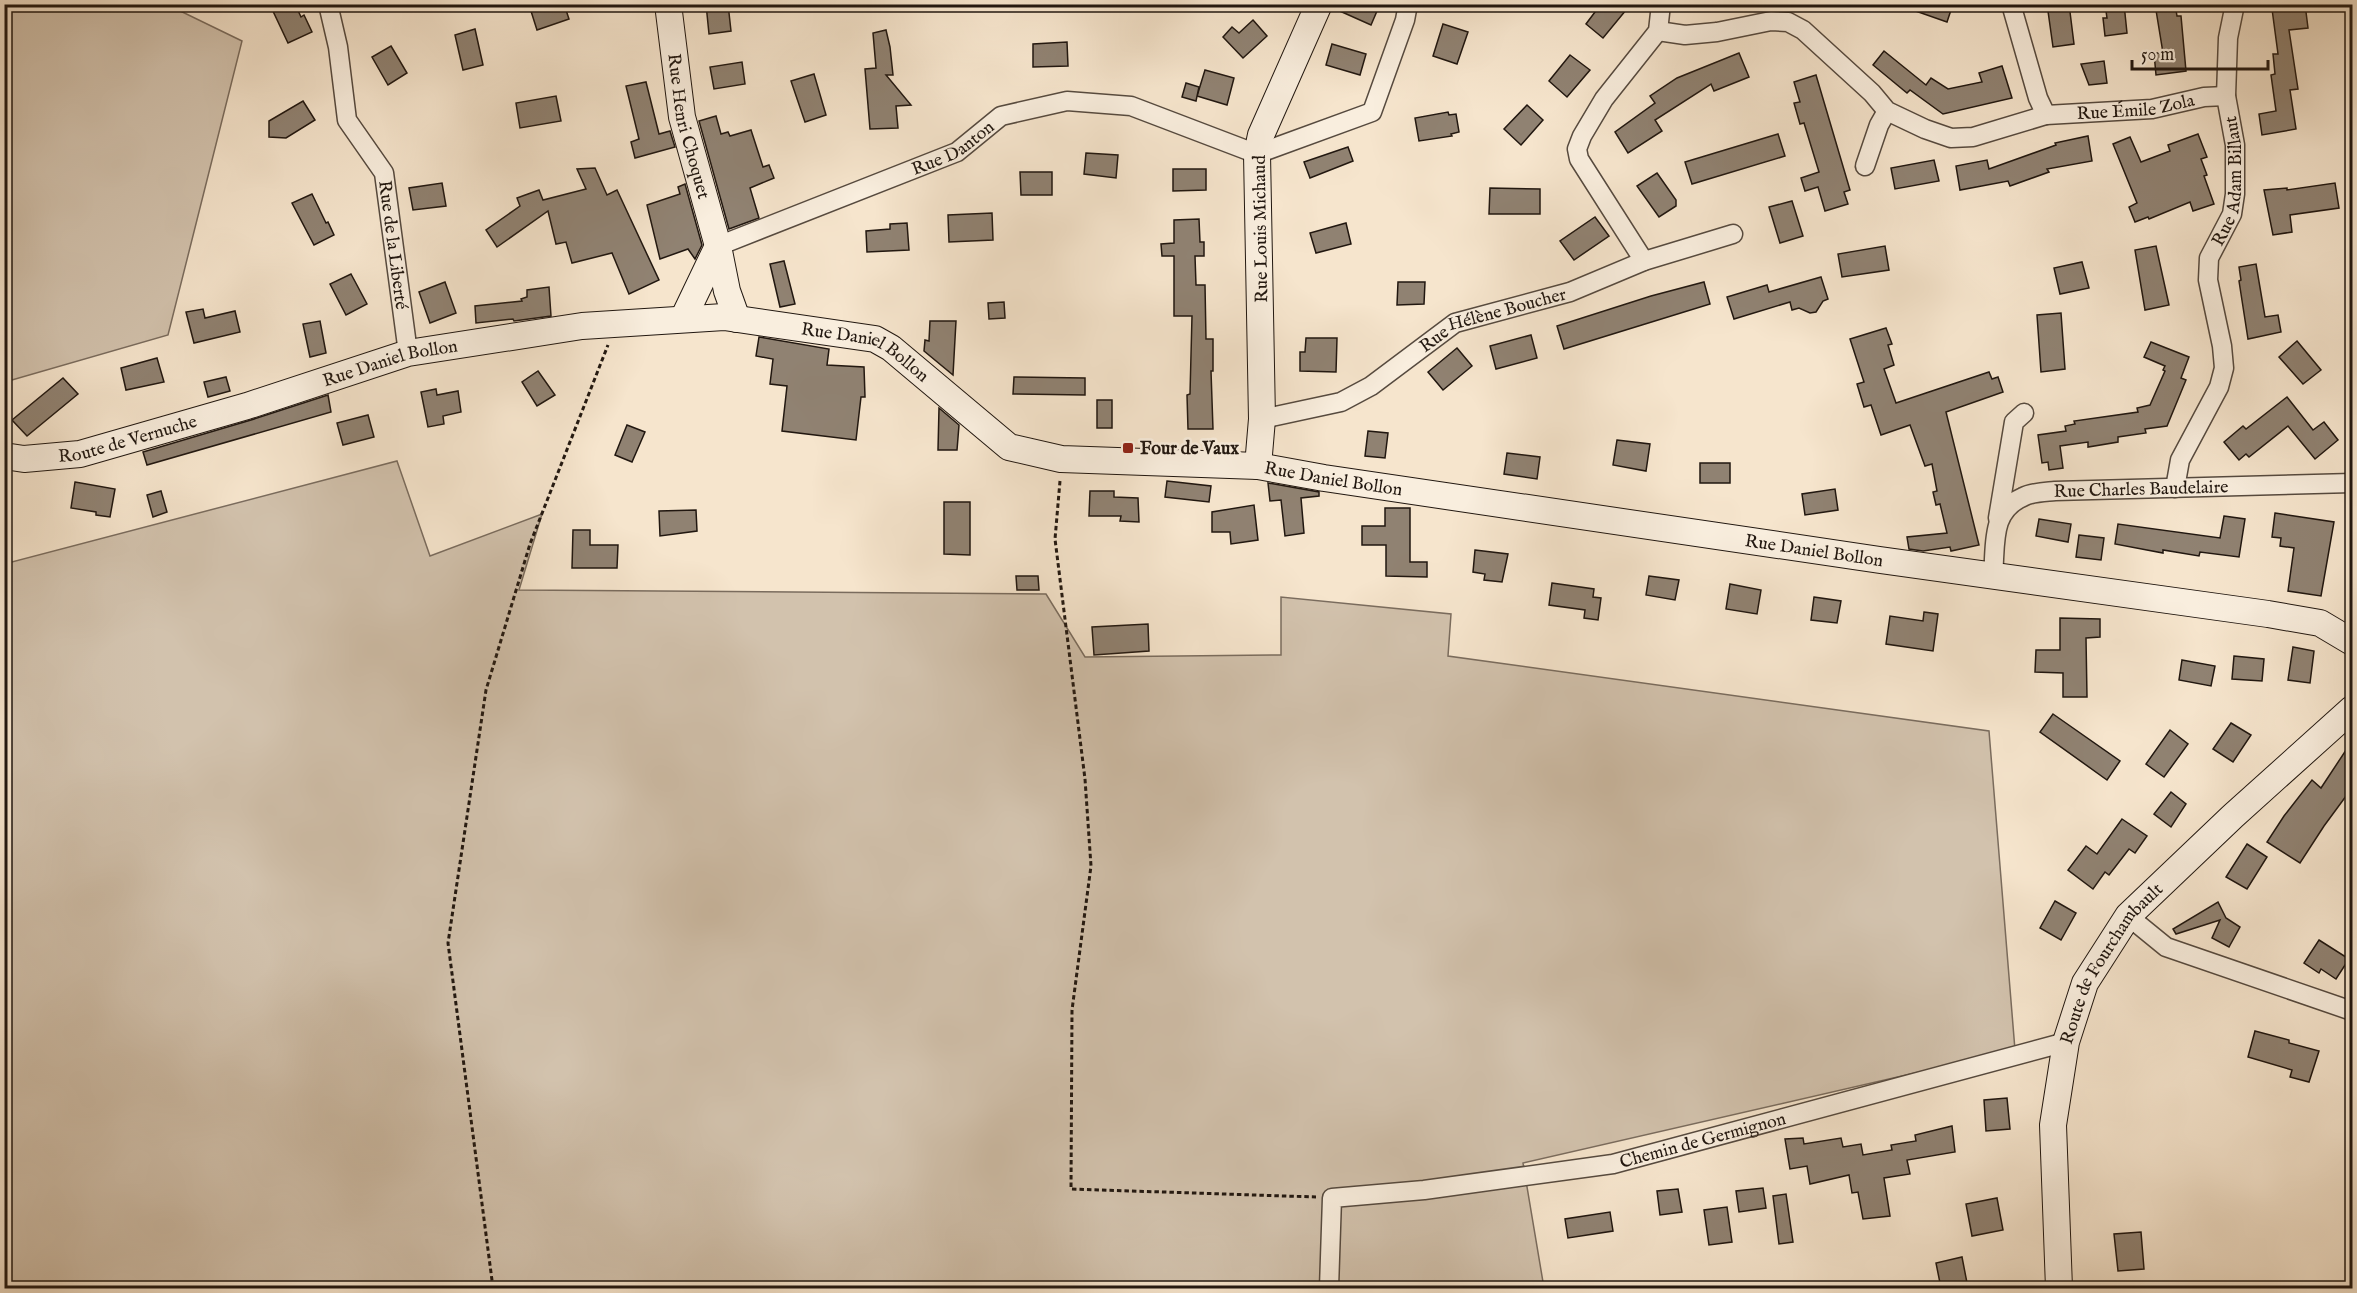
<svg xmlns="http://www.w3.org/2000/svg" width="2357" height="1293" font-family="'IM FELL English',serif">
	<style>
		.green { fill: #d2c2ad; stroke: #7a6c5e; stroke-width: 1.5 }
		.building { fill: #908272; stroke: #211710; stroke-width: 1.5 }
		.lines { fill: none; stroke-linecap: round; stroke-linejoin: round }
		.street-casing { stroke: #564a3f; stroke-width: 21 }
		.secondary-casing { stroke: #211710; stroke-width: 28 }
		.path { stroke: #211710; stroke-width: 3; stroke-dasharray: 4.5 3; stroke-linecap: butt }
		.street { stroke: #f9eede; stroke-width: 18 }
		.secondary { stroke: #f9eede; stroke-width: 26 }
		.poi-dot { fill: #8f2418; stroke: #f9eede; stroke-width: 2 }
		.labels { text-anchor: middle; stroke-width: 5; stroke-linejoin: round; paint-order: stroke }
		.street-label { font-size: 18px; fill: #211710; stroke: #f9eede }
		.poi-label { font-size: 18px; font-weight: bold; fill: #211710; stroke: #f9eede; text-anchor: start }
	</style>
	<rect width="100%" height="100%" fill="#f6e5cd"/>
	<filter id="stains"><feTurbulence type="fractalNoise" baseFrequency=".00333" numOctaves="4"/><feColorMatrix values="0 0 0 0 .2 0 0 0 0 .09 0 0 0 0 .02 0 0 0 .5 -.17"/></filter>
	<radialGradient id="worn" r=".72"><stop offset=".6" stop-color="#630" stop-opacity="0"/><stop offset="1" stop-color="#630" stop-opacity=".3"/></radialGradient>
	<g class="green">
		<polygon points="5,4 168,5 242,41 168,335 5,382"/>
		<polygon points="397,461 430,556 542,514 519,590 1046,594 1085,657 1281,655 1281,597 1451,614 1448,656 1989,731 2015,1050 1523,1163 1544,1288 5,1288 4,564"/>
	</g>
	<g class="building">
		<polygon points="282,4 295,4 301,17 304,15 312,32 288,43 272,9"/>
		<polygon points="542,4 564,4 569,19 537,30 530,8"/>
		<polygon points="706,4 728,4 731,31 709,34"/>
		<polygon points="1334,4 1380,4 1371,25 1333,8"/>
		<polygon points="1601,4 1631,4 1603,38 1586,24"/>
		<polygon points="1904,4 1953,4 1947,22 1904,7"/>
		<polygon points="2047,4 2069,4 2074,44 2053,47"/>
		<polygon points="2105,4 2124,4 2127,33 2105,36 2103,18 2107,18"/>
		<polygon points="2155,4 2175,4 2177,16 2181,16 2186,71 2156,75 2154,53 2163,53"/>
		<polygon points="2305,4 2308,28 2289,30 2298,89 2290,90 2296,129 2262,135 2259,114 2276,111 2271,75 2275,74 2273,54 2278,54 2272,9"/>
		<polygon points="1253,20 1267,36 1243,58 1223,37 1232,27 1239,33"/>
		<polygon points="1443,24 1468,32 1457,64 1433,56"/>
		<polygon points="475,29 483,65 463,70 455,35"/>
		<polygon points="886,30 890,47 893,75 886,75 911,105 896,106 898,128 870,129 865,69 876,68 873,33"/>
		<polygon points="1067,42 1068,66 1033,67 1033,44"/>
		<polygon points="1332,44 1366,54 1360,75 1326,65"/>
		<polygon points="391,46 407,73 388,85 372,57"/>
		<polygon points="1884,51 1926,85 1931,78 1948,89 1982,82 1979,73 2002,66 2012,98 1943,114 1910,90 1907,93 1873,65"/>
		<polygon points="1739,53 1749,77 1714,91 1711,84 1655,120 1662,131 1628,153 1615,132 1655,103 1650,96 1677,78"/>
		<polygon points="1570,55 1590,70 1567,97 1549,81"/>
		<polygon points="2104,61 2107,83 2089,85 2081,64"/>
		<polygon points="742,62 745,84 714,89 710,67"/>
		<polygon points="1205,70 1234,78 1227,105 1197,96"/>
		<polygon points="814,74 826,115 805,122 791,81"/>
		<polygon points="1816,75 1850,190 1844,192 1848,204 1825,211 1818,187 1805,191 1801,178 1819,172 1804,123 1800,124 1794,103 1800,102 1794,82"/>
		<polygon points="646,82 659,134 670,131 675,147 635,158 631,142 639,139 626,86"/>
		<polygon points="1186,83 1199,87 1196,101 1182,97"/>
		<polygon points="556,96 561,121 520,128 516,103"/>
		<polygon points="303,101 315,120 286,138 269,137 269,121"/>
		<polygon points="1527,105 1543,120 1521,145 1504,129"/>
		<polygon points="1448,112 1449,115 1456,114 1459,132 1451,134 1452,136 1419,141 1415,118"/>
		<polygon points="716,116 721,134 728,132 730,136 751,130 763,167 769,165 774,178 750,188 759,218 729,229 699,121"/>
		<polygon points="1778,134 1785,156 1692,184 1685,162"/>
		<polygon points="2198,134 2207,157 2201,159 2207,175 2204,176 2214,204 2193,211 2190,202 2149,219 2148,217 2135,222 2129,207 2137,203 2113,144 2130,137 2141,162 2170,151 2168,145"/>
		<polygon points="2088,136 2092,161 2047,169 2049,172 2010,186 2008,181 1960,190 1956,166 1987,160 1989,169 2056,145 2055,143"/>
		<polygon points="1348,147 1353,161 1310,178 1304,162"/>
		<polygon points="1086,153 1118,155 1116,178 1084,174"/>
		<polygon points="1934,160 1939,181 1895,189 1891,168"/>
		<polygon points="595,168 607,195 617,190 659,280 629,294 612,253 572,263 566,242 556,244 548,211 497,247 486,230 520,206 517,198 539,190 543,200 586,189 577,169"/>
		<polygon points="1173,169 1206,169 1206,190 1173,191"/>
		<polygon points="1020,172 1052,172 1052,195 1021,195"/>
		<polygon points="1657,173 1676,200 1676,206 1659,217 1637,186"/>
		<polygon points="442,183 446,206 413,210 409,188"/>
		<polygon points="2335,183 2339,208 2290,215 2292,232 2273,235 2264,190 2287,188 2287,190"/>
		<polygon points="685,184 702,245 695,259 688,249 660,259 647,205 680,194 678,187"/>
		<polygon points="1490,188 1540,189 1540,214 1489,214"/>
		<polygon points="312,194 326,223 328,222 334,235 314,245 292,203"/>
		<polygon points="1792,201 1803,236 1780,243 1769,207"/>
		<polygon points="992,213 993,240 949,242 948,215"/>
		<polygon points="1595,217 1609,236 1574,260 1560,241"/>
		<polygon points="1199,219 1200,242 1204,242 1204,256 1195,256 1196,285 1205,285 1206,339 1213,339 1213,371 1211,371 1213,429 1188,429 1187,395 1190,394 1192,316 1174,316 1174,256 1162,256 1161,244 1174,243 1174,220"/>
		<polygon points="907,223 909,250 867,252 866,231 890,229 890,224"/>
		<polygon points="1346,223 1351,244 1316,253 1310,233"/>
		<polygon points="1885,246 1889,270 1842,277 1838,254"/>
		<polygon points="2156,246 2169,305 2145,310 2135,250"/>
		<polygon points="784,261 795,304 780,307 770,264"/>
		<polygon points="2082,262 2089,288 2060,294 2054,268"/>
		<polygon points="2256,264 2265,317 2278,315 2281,332 2248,339 2239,281 2241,280 2239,267"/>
		<polygon points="351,274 367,304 346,315 330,284"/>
		<polygon points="1821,277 1828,299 1823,301 1816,312 1810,313 1799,308 1792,310 1790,302 1734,319 1727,297 1767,285 1769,292"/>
		<polygon points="445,282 456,313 430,323 419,292"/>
		<polygon points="1398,282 1425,282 1424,304 1397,305"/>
		<polygon points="1704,282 1710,304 1564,349 1557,326 1651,296"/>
		<polygon points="549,287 551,316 514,321 513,319 476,323 475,306 522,301 521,299 527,297 527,290"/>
		<polygon points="1004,302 1005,318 989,319 988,303"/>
		<polygon points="203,309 205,318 235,311 240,332 194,343 186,312"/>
		<polygon points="2061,313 2065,369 2041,372 2037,315"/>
		<polygon points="320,321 326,353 310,357 303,324"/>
		<polygon points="930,321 956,321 953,375 924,351 925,340 929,341"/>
		<polygon points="1886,328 1892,344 1888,345 1894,365 1884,369 1896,403 1989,372 1992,379 1998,377 2003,392 1946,412 1979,545 1951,551 1950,547 1923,551 1909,549 1907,537 1947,533 1940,504 1936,505 1933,492 1937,491 1932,464 1925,466 1910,425 1881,435 1871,405 1864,407 1857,384 1864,382 1850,339"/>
		<polygon points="1531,335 1537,358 1496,369 1490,346"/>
		<polygon points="759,337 829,349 827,365 864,367 865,397 861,397 856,440 782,431 787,386 770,384 773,359 756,356"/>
		<polygon points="1306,338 1337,338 1336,372 1300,371 1300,352 1305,352"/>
		<polygon points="2297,341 2321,370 2303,384 2279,357"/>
		<polygon points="2151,342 2189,357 2181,378 2186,380 2167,426 2145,429 2146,433 2118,437 2118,442 2088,447 2088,442 2060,446 2063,468 2049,470 2048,462 2042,463 2038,435 2066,431 2065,426 2075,424 2074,421 2138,412 2137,408 2150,405 2165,371 2163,370 2165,366 2144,357"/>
		<polygon points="1457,348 1472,366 1443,390 1428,372"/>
		<polygon points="157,358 164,382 126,390 121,368"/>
		<polygon points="538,371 555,395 537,406 522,382"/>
		<polygon points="226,377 230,391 208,397 204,382"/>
		<polygon points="1014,377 1085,378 1085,395 1013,394"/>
		<polygon points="63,378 78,394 27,436 12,420"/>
		<polygon points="436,389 437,395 458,391 461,412 443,416 444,424 428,427 421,392"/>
		<polygon points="328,395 331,412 147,465 143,452 251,420"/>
		<polygon points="2287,397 2313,430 2324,422 2338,440 2315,459 2288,426 2249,457 2246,454 2239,460 2224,442 2243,426 2246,429"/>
		<rect x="1097" y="400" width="15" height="28"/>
		<polygon points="939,408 959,425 957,450 938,450"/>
		<polygon points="368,415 374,437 343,445 337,423"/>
		<polygon points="627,425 645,432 632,462 615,455"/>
		<polygon points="1368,431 1388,433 1385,458 1365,456"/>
		<polygon points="1617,440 1650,444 1646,471 1613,465"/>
		<polygon points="1507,453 1540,457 1537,479 1504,474"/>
		<rect x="1700" y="463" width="30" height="20"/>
		<polygon points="1167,481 1211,486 1209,502 1165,497"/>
		<polygon points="75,482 115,489 110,517 96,515 96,512 71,508"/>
		<polygon points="1268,483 1319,492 1319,496 1301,498 1304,533 1285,536 1281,500 1270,501"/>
		<polygon points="1835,489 1838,510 1805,515 1802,494"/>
		<polygon points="161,491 167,512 153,517 147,495"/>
		<polygon points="1090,491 1114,491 1114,497 1138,498 1139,522 1120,521 1121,516 1089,516"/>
		<polygon points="944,502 970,502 970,555 944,554"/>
		<polygon points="1254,505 1258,540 1231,544 1230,532 1212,532 1212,512"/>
		<polygon points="1385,508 1410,508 1410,562 1427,562 1427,577 1386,576 1386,545 1362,545 1362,526 1385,526"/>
		<polygon points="696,510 697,531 660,536 659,511"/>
		<polygon points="2275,513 2334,522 2321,596 2288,591 2294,548 2280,546 2281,538 2272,537"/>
		<polygon points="2224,516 2245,519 2239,557 2200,552 2199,556 2163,550 2163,553 2115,544 2118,524 2220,538"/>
		<polygon points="2039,519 2071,524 2068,542 2036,536"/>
		<polygon points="573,530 590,530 590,545 618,545 617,568 572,568"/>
		<polygon points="2079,535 2104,538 2101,560 2076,557"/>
		<polygon points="1475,550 1508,554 1502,582 1484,580 1485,574 1473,572"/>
		<polygon points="1016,576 1038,576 1039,590 1017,590"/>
		<polygon points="1649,576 1679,580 1675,600 1646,595"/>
		<polygon points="1552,583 1594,589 1593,597 1601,598 1598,620 1584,618 1585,610 1549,605"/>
		<polygon points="1730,584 1761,590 1757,614 1726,609"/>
		<polygon points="1814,597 1841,601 1837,623 1811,620"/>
		<polygon points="1924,612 1938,614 1933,651 1886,644 1890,616 1923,621"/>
		<polygon points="2060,618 2100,619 2100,637 2086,638 2087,697 2063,697 2063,673 2035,672 2036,650 2060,650"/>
		<polygon points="1148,624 1149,651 1094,655 1092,627"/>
		<polygon points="2293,647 2314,651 2310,683 2288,680"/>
		<polygon points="2234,656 2264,659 2262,681 2232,679"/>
		<polygon points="2182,660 2215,666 2211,686 2179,680"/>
		<polygon points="2053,714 2120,761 2107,780 2040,732"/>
		<polygon points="2231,723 2251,735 2233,762 2213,749"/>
		<polygon points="2170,730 2188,744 2164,777 2146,764"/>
		<polygon points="2352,741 2352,788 2324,826 2300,863 2267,842 2284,816 2312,780 2321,788"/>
		<polygon points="2171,792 2186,804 2171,827 2154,814"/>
		<polygon points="2122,819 2147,836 2135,853 2129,849 2109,875 2105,872 2093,889 2068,870 2086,846 2097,854"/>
		<polygon points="2247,844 2267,857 2247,889 2226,877"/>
		<polygon points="2055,901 2076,913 2061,940 2040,928"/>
		<polygon points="2218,902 2226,918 2240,927 2229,947 2212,938 2220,920 2176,934 2173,929"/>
		<polygon points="2319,940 2349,959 2336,979 2321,969 2319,973 2304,963"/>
		<polygon points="2255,1031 2289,1040 2289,1043 2319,1051 2309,1082 2290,1077 2292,1070 2248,1057"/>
		<polygon points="2007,1098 2010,1129 1986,1131 1984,1100"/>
		<polygon points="1952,1126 1955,1152 1907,1160 1910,1174 1884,1178 1890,1216 1863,1219 1858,1192 1852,1193 1849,1175 1810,1184 1807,1166 1790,1169 1785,1139 1803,1138 1804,1144 1841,1138 1843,1147 1861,1144 1863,1155 1892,1150 1891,1145 1916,1141 1915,1135"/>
		<polygon points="1763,1188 1766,1208 1739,1212 1736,1191"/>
		<polygon points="1678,1189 1682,1212 1660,1215 1657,1191"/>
		<polygon points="1786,1194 1793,1242 1779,1244 1773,1196"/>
		<polygon points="1997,1198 2003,1230 1972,1236 1966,1204"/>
		<polygon points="1727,1207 1732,1242 1709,1245 1704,1210"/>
		<polygon points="1610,1212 1613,1231 1568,1238 1565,1219"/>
		<polygon points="2141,1232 2144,1269 2118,1271 2114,1234"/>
		<polygon points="1962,1257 1968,1288 1941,1288 1936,1263"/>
	</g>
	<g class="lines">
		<defs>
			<g id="street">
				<path id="s1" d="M328 4 338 47 347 120 384 173 408 353"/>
				<polyline points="1658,31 1685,35 1717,32 1771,21 1788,22 1803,30 1872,93 1887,111 1925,129 1951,138 1973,137 2046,115 2038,98 2011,4"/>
				<path id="s2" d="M2046 115 2152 109 2204 97 2226 96"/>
				<polyline points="1865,166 1879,125 1887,111"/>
				<path id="s3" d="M718 246 957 152 1001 116 1067 101 1131 106 1257 154 1372 112 1405 20 1408 4"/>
				<polyline points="1644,261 1579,159 1577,149 1582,136 1604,99 1658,31 1661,4"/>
				<path id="s4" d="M1262 419 1341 402 1371 386 1455 323 1570 292 1644 261 1733 234"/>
				<path id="s5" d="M2175 488 2180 460 2219 387 2224 368 2222 346 2208 280 2209 258 2232 214 2235 194V145L2226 96 2228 38 2235 4"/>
				<polyline points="1998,518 2014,422 2024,413"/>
				<path id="s6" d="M1993 575C1996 545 1990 511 2023 497 2032 492 2045 492 2055 491L2352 483"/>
				<polyline points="2128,916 2166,947 2352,1011"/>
				<path id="s7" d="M1329 1288 1332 1198 1424 1190 1613 1164 2066 1042"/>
			</g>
			<g id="secondary">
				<path id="s8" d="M668 4 682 117 718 246 727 291 737 319"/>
				<polyline points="683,319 718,246"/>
				<path id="s9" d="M4 456 24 459 80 454 247 406 408 353 582 326 724 317 875 339 891 348 1009 447 1061 459 1258 466 1324 478 1880 560 2268 614 2320 623 2352 642"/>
				<polyline points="1258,466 1262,419 1257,154 1261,135 1319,4"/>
				<path id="s10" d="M2059 1288 2053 1125 2066 1042 2085 983 2128 916 2233 816 2352 709"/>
			</g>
		</defs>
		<use href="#street" class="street-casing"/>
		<use href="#secondary" class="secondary-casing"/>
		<g class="path">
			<polyline points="1060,481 1055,539 1085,779 1091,866 1072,1010 1071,1189 1316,1197"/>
			<polyline points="493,1288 448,943 486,690 530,544 608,345"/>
		</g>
		<use href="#street" class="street"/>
		<use href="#secondary" class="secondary"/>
	</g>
	<rect class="poi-dot" x="1122" y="442" width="12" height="12" rx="3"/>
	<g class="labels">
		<g class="street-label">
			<text dy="6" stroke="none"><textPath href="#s2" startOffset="90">Rue Émile Zola</textPath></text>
			<text dy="6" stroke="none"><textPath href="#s8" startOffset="124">Rue Henri Choquet</textPath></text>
			<text dy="6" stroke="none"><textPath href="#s3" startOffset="255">Rue Danton</textPath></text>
			<text dy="6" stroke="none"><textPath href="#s5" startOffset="324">Rue Adam Billaut</textPath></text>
			<text transform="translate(1260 229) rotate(-91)" y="6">Rue Louis Michaud</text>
			<text dy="6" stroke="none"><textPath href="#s1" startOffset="255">Rue de la Liberté</textPath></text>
			<text dy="6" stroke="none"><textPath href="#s4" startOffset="256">Rue Hélène Boucher</textPath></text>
			<text dy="6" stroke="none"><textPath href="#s9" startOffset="886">Rue Daniel Bollon</textPath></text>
			<text dy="6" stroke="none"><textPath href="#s9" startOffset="400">Rue Daniel Bollon</textPath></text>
			<text dy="6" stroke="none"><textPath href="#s9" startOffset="126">Route de Vernuche</textPath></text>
			<text dy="6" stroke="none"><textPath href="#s9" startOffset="1390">Rue Daniel Bollon</textPath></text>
			<text dy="6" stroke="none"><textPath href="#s6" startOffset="208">Rue Charles Baudelaire</textPath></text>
			<text dy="6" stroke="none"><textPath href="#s9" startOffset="1876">Rue Daniel Bollon</textPath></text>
			<text dy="6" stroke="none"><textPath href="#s10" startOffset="339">Route de Fourchambault</textPath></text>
			<text dy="6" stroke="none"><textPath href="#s7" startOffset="466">Chemin de Germignon</textPath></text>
		</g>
		<g class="poi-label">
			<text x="1140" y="454">Four de Vaux</text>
		</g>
	</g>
	<rect width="2357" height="1293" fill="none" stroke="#f6e5cd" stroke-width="24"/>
	<rect x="6" y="6" width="2345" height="1281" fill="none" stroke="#211710" stroke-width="3"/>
	<rect x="12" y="12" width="2333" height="1269" fill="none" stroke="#211710" stroke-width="1.5"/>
	<path d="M2132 60v9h136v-9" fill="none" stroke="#211710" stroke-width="3"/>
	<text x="2141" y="60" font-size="18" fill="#211710" stroke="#f9eede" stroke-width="4.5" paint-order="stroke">50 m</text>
	<rect width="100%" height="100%" filter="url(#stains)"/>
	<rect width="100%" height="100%" fill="url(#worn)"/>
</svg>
